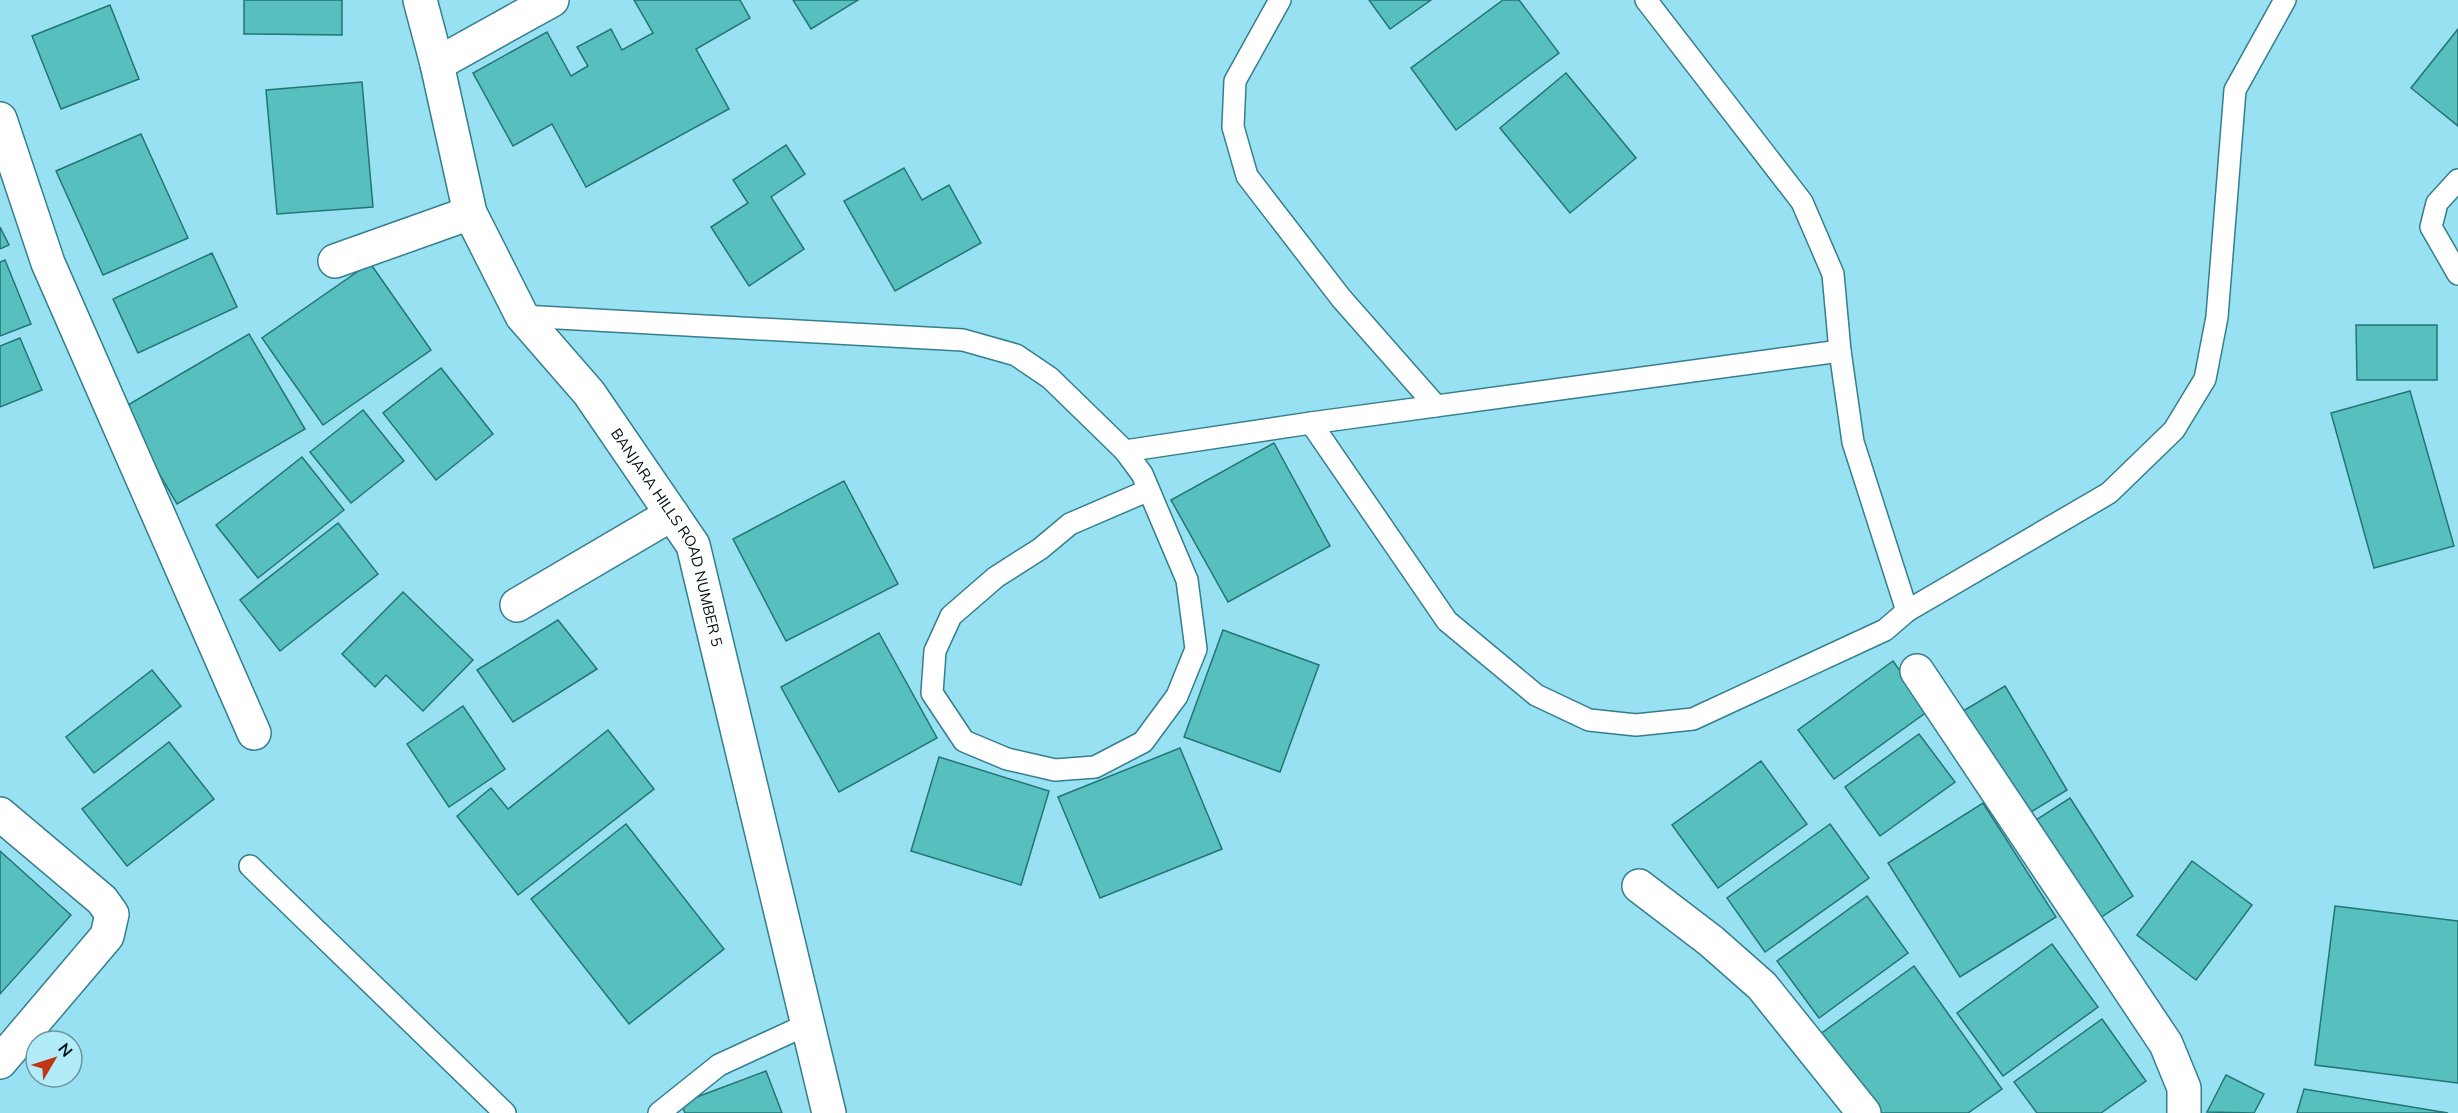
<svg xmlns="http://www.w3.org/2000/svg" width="2458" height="1113" font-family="Mulish,sans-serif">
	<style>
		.building { fill: #57bfbe; stroke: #237574; stroke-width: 1.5 }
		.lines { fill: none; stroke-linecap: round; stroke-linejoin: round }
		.service-casing { stroke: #357e8e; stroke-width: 24 }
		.minor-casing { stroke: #357e8e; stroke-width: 36 }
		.tertiary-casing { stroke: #357e8e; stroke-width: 36 }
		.service { stroke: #fff; stroke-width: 21 }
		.minor { stroke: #fff; stroke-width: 33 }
		.tertiary { stroke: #fff; stroke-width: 33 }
		.labels { text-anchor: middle; stroke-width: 5; stroke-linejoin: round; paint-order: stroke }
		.street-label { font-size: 15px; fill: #001116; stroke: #b2ecf9 }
	</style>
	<rect width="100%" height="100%" fill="#98e1f2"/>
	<g class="building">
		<polygon points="244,0 342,0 342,35 244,34"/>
		<polygon points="634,0 740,0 750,18 696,49 729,109 586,187 552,124 513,146 473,73 547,32 571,76 588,66 577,47 611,29 622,50 653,33"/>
		<polygon points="793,0 858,0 811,29"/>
		<polygon points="1369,0 1431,0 1390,29"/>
		<polygon points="1503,0 1519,0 1559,53 1456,130 1411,68"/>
		<polygon points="110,5 139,79 61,109 32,36"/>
		<polygon points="2458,29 2458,126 2411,88"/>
		<polygon points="1566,73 1636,158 1570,213 1500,128"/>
		<polygon points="362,82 373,207 277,214 266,90"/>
		<polygon points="141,134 188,238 103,275 56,171"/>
		<polygon points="786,145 805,174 771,197 804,249 749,286 711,227 748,203 733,180"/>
		<polygon points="904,168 922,200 949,185 981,243 895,291 844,201"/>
		<polygon points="0,227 9,245 0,249"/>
		<polygon points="212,253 237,307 138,353 113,299"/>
		<polygon points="5,260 31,324 0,336 0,262"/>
		<polygon points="370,263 431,350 323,425 262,338"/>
		<polygon points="2356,325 2437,325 2437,380 2357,380"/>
		<polygon points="249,334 305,429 177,504 121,409"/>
		<polygon points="20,338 42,390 0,407 0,346"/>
		<polygon points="441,368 493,434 436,480 383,413"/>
		<polygon points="2410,391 2454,546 2374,568 2331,413"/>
		<polygon points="363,410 404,461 351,503 310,452"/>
		<polygon points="1274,443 1330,546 1228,602 1171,500"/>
		<polygon points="302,457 344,510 258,578 216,525"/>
		<polygon points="844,481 898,584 786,641 733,539"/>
		<polygon points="338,523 378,574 280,651 240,600"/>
		<polygon points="403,592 473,660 423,711 386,675 375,687 342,654"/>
		<polygon points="558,620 597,669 513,722 477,670"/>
		<polygon points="1223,630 1319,665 1280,772 1184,737"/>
		<polygon points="879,633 937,738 839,792 781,687"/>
		<polygon points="1893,661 1928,711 1834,779 1798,730"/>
		<polygon points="152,670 181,706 94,773 66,737"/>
		<polygon points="2005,686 2067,790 2026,815 1963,711"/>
		<polygon points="463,706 505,769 449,807 407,744"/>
		<polygon points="608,730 654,789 518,895 457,816 491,788 508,809"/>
		<polygon points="1919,734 1955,782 1880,836 1845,787"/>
		<polygon points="169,742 214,799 127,866 82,809"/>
		<polygon points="1180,748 1222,849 1100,898 1058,797"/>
		<polygon points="939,757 1049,791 1021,885 911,851"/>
		<polygon points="1761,761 1807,824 1718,888 1672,825"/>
		<polygon points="2070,798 2133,896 2094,922 2030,824"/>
		<polygon points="1983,803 2056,917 1960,977 1888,863"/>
		<polygon points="626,824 724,949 629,1024 531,899"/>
		<polygon points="1830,824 1869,878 1765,952 1727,898"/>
		<polygon points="0,851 71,915 0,994"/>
		<polygon points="2192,861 2252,905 2196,980 2137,935"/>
		<polygon points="1867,896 1908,953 1819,1018 1777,961"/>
		<polygon points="2335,906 2458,921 2458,1083 2315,1065"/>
		<polygon points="2052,944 2098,1007 2003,1076 1957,1013"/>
		<polygon points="1914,966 2002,1089 1968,1113 1875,1113 1819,1035"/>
		<polygon points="2102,1019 2146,1081 2101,1113 2037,1113 2014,1082"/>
		<polygon points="766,1071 782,1113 685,1113 681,1103"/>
		<polygon points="2226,1075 2264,1094 2254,1113 2207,1112"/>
		<polygon points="2304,1089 2448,1113 2297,1113"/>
	</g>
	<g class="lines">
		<defs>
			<g id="service">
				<polyline points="1280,0 1235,81 1233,127 1247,176 1341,298 1436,406"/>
				<polyline points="1646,0 1802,202 1833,274 1840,351 1853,442 1907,611"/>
				<polyline points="2458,180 2437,203 2431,227 2458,274"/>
				<polyline points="522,316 963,340 1016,355 1050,378 1125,451 1311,423 1840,351"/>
				<polyline points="1311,423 1447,621 1536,695 1589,720 1636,725 1693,719 1885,630 1907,611 2109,493 2174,430 2205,379 2217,317 2235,90 2285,0"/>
				<polyline points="1125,451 1142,474 1187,580 1196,649 1177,696 1143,742 1095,767 1055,770 1007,759 964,741 932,693 935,651 951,616 996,577 1040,549 1070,524 1149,490"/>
				<polyline points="250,866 505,1113"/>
				<polyline points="659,1113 719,1065 808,1024"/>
			</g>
			<g id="minor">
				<polyline points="437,64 552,0"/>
				<polyline points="0,119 48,263 254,733"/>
				<polyline points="335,261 470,213"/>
				<polyline points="517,605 672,514"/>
				<polyline points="1917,671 2166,1044 2184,1088 2184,1113"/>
				<polyline points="0,814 102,900 112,914 107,936 0,1062"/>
				<polyline points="1639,886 1711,941 1762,986 1864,1113"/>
			</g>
			<g id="tertiary">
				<path id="s1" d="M420 0 437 64 470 213 522 316 589 393 693 545 829 1113"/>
			</g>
		</defs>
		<use href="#service" class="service-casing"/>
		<use href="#minor" class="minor-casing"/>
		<use href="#tertiary" class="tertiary-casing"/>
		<use href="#service" class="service"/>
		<use href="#minor" class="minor"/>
		<use href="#tertiary" class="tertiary"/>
	</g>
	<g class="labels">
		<g class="street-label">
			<text dy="5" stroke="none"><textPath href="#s1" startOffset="603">BANJARA HILLS ROAD NUMBER 5</textPath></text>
		</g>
	</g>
	<g transform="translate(54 1059) rotate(51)"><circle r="28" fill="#b2ecf9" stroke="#6b949e" stroke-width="1.5"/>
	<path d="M0-4.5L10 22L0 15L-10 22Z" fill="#c13715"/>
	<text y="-9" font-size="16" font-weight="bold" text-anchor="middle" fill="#001116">N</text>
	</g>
</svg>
